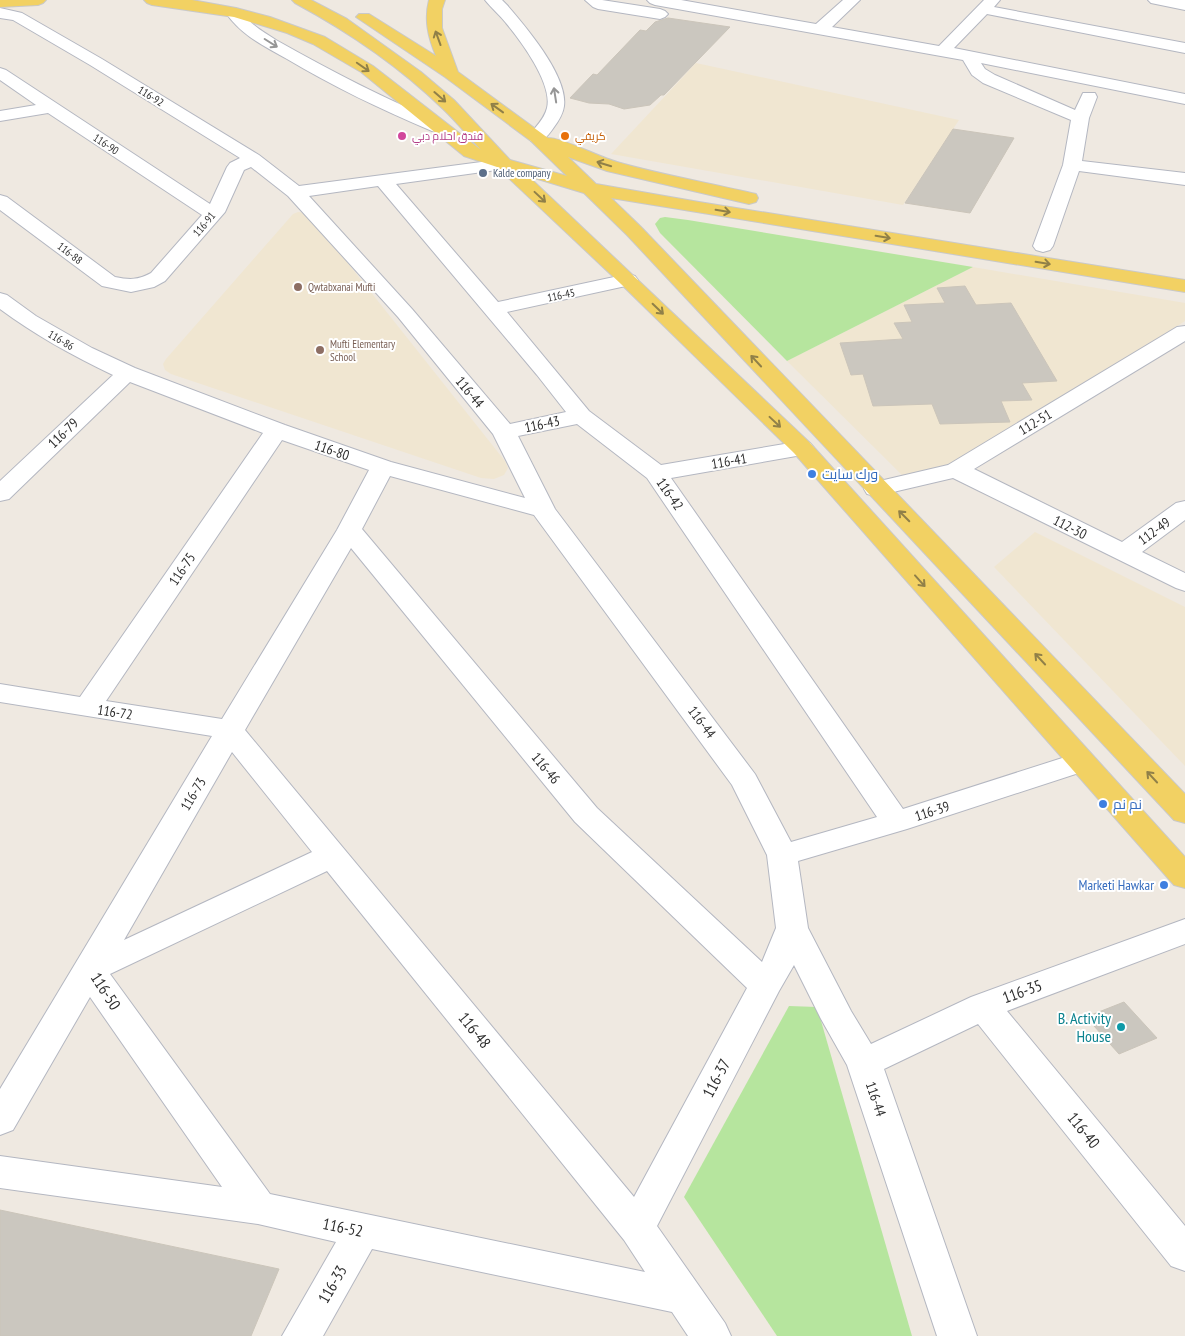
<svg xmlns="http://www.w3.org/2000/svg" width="1185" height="1336" font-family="'PT Sans Narrow',Cairo,sans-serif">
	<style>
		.education { fill: #f0e6d1 }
		.green { fill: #b6e59e }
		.building { fill: #cbc7bf; stroke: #cbc5ba }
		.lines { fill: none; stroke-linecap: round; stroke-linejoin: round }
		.minor-casing { stroke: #b4b7c1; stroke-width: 2 }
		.major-casing { stroke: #c9c9c9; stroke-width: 2 }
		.minor { fill: #fff; fill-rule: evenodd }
		.major { fill: #f2d163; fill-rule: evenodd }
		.oneway { stroke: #908048 }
		.oneway2 { stroke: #969696 }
		.hotel-dot { fill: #d1479c; stroke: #fff; stroke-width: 2 }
		.food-dot { fill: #e8710a; stroke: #fff; stroke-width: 2 }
		.service-dot { fill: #5c6f8a; stroke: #fff; stroke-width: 2 }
		.education-dot { fill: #8d6e63; stroke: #fff; stroke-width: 2 }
		.shop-dot { fill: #3f7fe0; stroke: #fff; stroke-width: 2 }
		.culture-dot { fill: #0f9aa8; stroke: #fff; stroke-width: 2 }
		.labels { text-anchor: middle; stroke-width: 4; stroke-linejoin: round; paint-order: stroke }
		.far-street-label { font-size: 11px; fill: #2e2e2e; stroke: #fff }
		.far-hotel-label { font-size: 11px; fill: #b23c85; stroke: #fff; text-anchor: start }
		.far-food-label { font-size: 11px; fill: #c56008; stroke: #fff; text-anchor: start }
		.far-service-label { font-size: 11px; fill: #4e5e75; stroke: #fff; text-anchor: start }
		.far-education-label { font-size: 11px; fill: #785e54; stroke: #fff; text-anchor: start }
		.street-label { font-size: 14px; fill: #2e2e2e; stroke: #fff }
		.shop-label { font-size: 14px; fill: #366cbe; stroke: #fff; text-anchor: start }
		.near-street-label { font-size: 16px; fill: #2e2e2e; stroke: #fff }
		.near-culture-label { font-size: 16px; fill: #0d838f; stroke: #fff; text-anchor: end }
	</style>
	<rect width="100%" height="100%" fill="#efe9e1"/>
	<g class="education">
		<polygon points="696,63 959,120 903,205 611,154"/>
		<polygon points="298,212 308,213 505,461 508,468 504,475 494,479 481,478 171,374 165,370 163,364 166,359 293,214"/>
		<polygon points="973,267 1185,303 1185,321 928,485 906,479 787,361"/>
		<polygon points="1035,532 1185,607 1185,766 994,567"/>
	</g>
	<g class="green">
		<polygon points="665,217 688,220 973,267 787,361 660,233 655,224 660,218"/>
		<polygon points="789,1006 817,1007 912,1336 777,1336 684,1197"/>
	</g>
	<g class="building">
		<polygon points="668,18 730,27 664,95 661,95 650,105 624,109 609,104 589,103 570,98 593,74 597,75 640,30 646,31 655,22"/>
		<polygon points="953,129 1014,138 970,213 905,203"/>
		<polygon points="965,286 976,305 1011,303 1057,381 1022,383 1032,400 1001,401 1010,422 940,424 932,404 873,406 863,374 851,375 840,343 903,339 894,323 912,322 904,305 945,303 937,288"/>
		<polygon points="1124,1002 1157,1038 1119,1054 1086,1017"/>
		<polygon points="0,1210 279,1269 251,1336 0,1336"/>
	</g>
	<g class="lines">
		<defs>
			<g id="minor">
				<path d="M485 0H502L507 5C526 27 568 76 564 106 563 115 557 123 552 130 546 138 542 143 531 141L528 137C535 127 544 120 547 108 553 84 521 41 506 23 500 15 491 8 485 0Z"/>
				<polygon points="585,0 602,0 660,9 665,11 668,14 665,17 660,19 598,9 593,7"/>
				<polygon points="647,0 681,0 816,24 843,0 860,0 832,27 939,46 984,0 1000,0 994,7 1185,43 1185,53 987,14 954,48 1185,94 1185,104 981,63 985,69 995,75 1075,110 1083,93 1095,93 1097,97 1089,118 1082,161 1185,173 1185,185 1079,171 1053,246 1050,250 1043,252 1036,250 1033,246 1063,165 1071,120 983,83 972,75 963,60 655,5 650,3"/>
				<polygon points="1148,0 1185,0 1185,10 1151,3"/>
				<path d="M0 8 22 13 102 59 259 155 299 186 504 159 510 160 513 164 510 168 504 169 396 184 498 302 628 274 635 276 638 280 635 284 507 312 589 411 661 465 802 441 810 443 814 448 810 453 802 455 671 478 903 809 1081 752 1091 755 1096 762 1091 769 907 829 798 861 808 928 851 1011 871 1044 971 997 1185 919V944L1007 1011 1185 1226V1271L1171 1266 978 1024 884 1069 977 1336H937L847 1065 821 1019 794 965 779 991 657 1226 725 1323 731 1336H688L672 1312 372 1249 323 1336H282L336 1242 258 1224 0 1188V1156L222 1187 90 997 13 1130 0 1135V1089L212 736 0 702V684L80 697 263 433 130 382 9 499 0 501V481L113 375C73 356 35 335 0 309V293L7 295 36 316 92 348 135 368 285 425 391 462 525 498 493 434 398 317 288 196 251 167 244 170 225 212 165 281 154 287 131 292 102 286 0 210V195L7 197 115 277C130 280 138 280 151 273L202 215 48 113 0 121V111L36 105 0 80V68L6 70 210 204 227 167 230 163 240 158 90 65 13 20 0 18ZM378 186 537 375 566 412 510 424 412 309 309 196ZM577 424 647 478 877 817 791 842 755 774 555 509 518 436ZM282 440 369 470 337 530 222 719 106 701ZM390 476 534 515 732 785 767 855 776 928 762 962 597 808 362 529ZM351 548 575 822 747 988 634 1197 245 730ZM232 752 312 852 124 940ZM327 871 624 1240 645 1272 270 1194 110 974Z"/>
				<path d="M234 8C242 10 247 20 254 25 261 31 269 35 276 40 331 71 386 100 444 123L447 127 444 131 438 132 432 131C382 110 334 87 287 59 264 46 241 35 226 13L229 10Z"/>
				<polygon points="1185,326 1185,341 974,469 1122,542 1176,503 1185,501 1185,520 1142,552 1185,573 1185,591 1176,588 953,478 876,496 867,494 864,489 867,484 948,465 1177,327"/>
			</g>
			<g id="major">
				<polygon points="0,0 46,0 43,3 38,5 0,7"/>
				<path d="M144 0H192L236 8 270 17 325 37 373 66 481 150C468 136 456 121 442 108 399 66 347 31 295 3L292 0H311L347 19 421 72 454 100 510 160 567 176 531 141 445 77 356 17 359 14H369L436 56C428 37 424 20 429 0H445L442 9V28L458 72 548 138C563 138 599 157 617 162 662 175 710 183 756 194L758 198 756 202 749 204 607 171 568 157 596 184 699 202 1185 280V292L611 198 641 227 1185 794V823L1174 820 627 235 584 193 528 176 810 443 1185 857V888L1174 885 794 453 621 284 497 167 464 156 361 72 313 44 287 33 234 17 152 5 147 3Z"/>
			</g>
		</defs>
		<use href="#minor" class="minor-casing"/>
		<use href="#major" class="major-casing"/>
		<use href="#minor" class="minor"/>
		<use href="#major" class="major"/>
	</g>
	<defs><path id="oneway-shaft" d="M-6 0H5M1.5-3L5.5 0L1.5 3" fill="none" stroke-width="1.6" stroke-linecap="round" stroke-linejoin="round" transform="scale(1.25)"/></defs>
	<g class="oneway">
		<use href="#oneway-shaft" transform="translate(438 38) rotate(-110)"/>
		<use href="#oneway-shaft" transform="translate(363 67) rotate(35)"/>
		<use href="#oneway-shaft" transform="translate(440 97) rotate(41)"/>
		<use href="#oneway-shaft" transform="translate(497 108) rotate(-144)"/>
		<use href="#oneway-shaft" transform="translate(604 164) rotate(-163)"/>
		<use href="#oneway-shaft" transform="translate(540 197) rotate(43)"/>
		<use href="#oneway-shaft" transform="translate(723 211) rotate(9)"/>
		<use href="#oneway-shaft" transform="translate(883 237) rotate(9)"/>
		<use href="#oneway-shaft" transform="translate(1043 263) rotate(9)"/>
		<use href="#oneway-shaft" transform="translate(658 309) rotate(44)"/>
		<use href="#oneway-shaft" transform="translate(756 361) rotate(-133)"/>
		<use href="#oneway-shaft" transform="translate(775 422) rotate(43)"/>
		<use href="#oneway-shaft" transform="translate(904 516) rotate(-135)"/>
		<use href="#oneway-shaft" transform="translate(920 581) rotate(48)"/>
		<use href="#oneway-shaft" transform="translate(1040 659) rotate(-133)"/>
		<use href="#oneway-shaft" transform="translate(1152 777) rotate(-133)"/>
	</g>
	<g class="oneway2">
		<use href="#oneway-shaft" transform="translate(271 43) rotate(32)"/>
		<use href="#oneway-shaft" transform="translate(555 95) rotate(-99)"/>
	</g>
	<circle class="hotel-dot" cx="402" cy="136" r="5"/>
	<circle class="food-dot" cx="565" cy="136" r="5"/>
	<circle class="service-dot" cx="483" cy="173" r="5"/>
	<g class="education-dot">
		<circle cx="298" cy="287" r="5"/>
		<circle cx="320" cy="350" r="5"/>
	</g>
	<g class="shop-dot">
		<circle cx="812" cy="474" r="5"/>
		<circle cx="1103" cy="804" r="5"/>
		<circle cx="1164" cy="885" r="5"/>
	</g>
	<circle class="culture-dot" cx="1121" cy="1027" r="5"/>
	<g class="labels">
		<g class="far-street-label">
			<text transform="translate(151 96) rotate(32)" y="4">116-92</text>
			<text transform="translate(106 144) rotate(34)" y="4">116-90</text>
			<text transform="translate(204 224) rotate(-50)" y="4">116-91</text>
			<text transform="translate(70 253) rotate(37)" y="4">116-88</text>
			<text transform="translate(561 295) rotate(-12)" y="4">116-45</text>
			<text transform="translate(61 340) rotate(31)" y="4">116-86</text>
		</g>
		<g class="far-hotel-label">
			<text x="412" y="140">فندق احلام دبي</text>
		</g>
		<g class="far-food-label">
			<text x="575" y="140">كريفي</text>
		</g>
		<g class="far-service-label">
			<text x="493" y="177">Kalde company</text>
		</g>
		<g class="far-education-label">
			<text x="308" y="291">Qwtabxanai Mufti</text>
			<text x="330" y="348">Mufti Elementary<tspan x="330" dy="13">School</tspan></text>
		</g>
		<g class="street-label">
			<text transform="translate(470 392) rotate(50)" y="5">116-44</text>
			<text transform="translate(1035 422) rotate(-31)" y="5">112-51</text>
			<text transform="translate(542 424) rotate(-12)" y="5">116-43</text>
			<text transform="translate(63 433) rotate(-44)" y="5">116-79</text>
			<text transform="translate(332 450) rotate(19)" y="5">116-80</text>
			<text transform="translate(729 461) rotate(-10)" y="5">116-41</text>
			<text transform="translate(670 494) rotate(55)" y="5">116-42</text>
			<text transform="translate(1070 527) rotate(27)" y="5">112-30</text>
			<text transform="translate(1154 531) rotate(-36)" y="5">112-49</text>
			<text transform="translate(182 569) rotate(-56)" y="5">116-75</text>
			<text transform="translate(115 712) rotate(9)" y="5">116-72</text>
			<text transform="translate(702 722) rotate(53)" y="5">116-44</text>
			<text transform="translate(546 768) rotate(50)" y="5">116-46</text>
			<text transform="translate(193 794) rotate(-59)" y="5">116-73</text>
			<text transform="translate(932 811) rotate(-18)" y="5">116-39</text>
			<text transform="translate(876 1099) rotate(71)" y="5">116-44</text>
		</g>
		<g class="shop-label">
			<text x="822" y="479">ورك سايت</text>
			<text x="1113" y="809">نم نم</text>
			<text x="1154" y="890" text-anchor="end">Marketi Hawkar</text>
		</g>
		<g class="near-street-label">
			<text transform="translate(106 991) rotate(57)" y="6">116-50</text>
			<text transform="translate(1022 991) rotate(-20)" y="6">116-35</text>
			<text transform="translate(475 1030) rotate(51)" y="6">116-48</text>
			<text transform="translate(716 1078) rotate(-62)" y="6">116-37</text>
			<text transform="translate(1084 1130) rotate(51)" y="6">116-40</text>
			<text transform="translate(343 1227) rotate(12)" y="6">116-52</text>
			<text transform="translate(332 1284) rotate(-60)" y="6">116-33</text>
		</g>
		<g class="near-culture-label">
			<text x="1111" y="1024">B. Activity<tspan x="1111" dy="18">House</tspan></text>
		</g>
	</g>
</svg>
